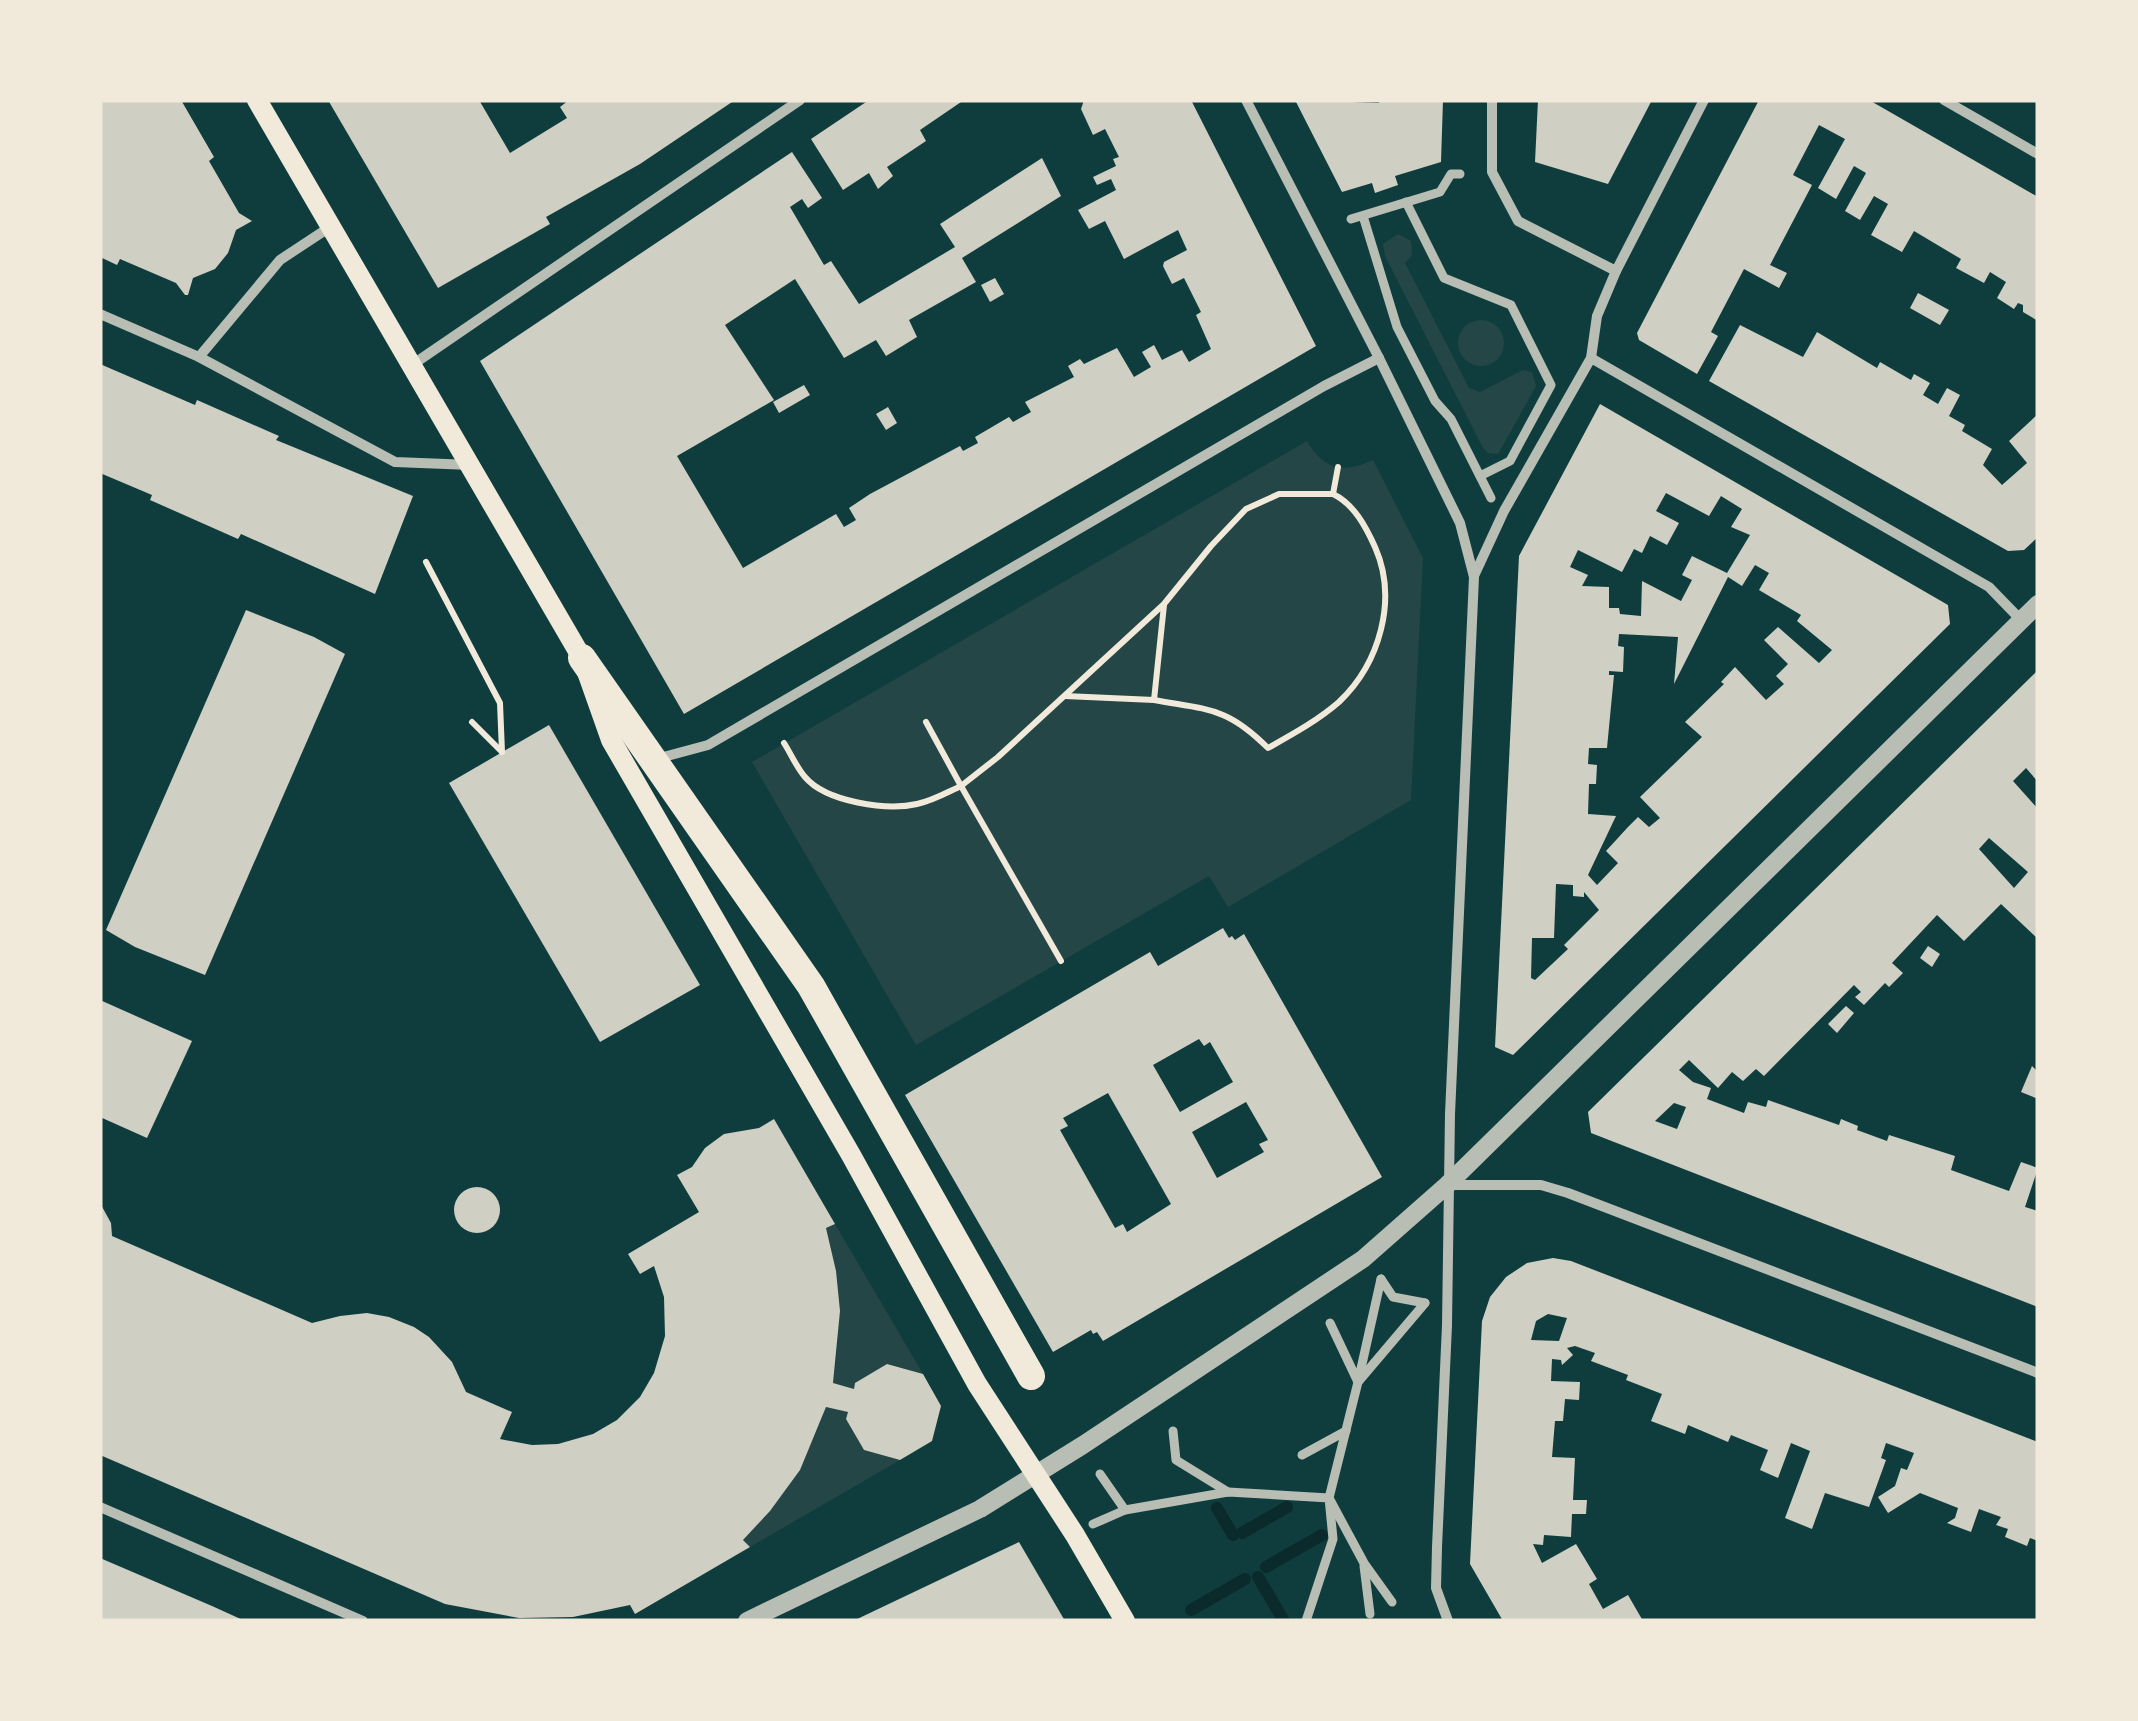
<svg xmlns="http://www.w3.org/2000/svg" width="2138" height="1721" font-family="'Times New Roman',serif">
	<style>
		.green { fill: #244646 }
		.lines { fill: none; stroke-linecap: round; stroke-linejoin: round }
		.stream { stroke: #0a2a2b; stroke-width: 12 }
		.building { fill: #cfcfc3; fill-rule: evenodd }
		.path { stroke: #f1e9da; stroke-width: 6 }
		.pedestrian { stroke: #b8beb3; stroke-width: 9 }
		.minor { stroke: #b8beb3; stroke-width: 10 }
		.tertiary { stroke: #b8beb3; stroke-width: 18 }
		.secondary { stroke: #f1e9da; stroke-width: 20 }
		.trunk { stroke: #f1e9da; stroke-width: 28 }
	</style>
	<rect width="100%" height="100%" fill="#0f3d3e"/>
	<g class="green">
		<polygon points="1398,234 1411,241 1412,255 1405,263 1469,388 1480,392 1523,370 1532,372 1536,386 1498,454 1488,453 1483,448 1385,256 1383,244"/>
		<circle cx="1481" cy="343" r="23"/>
		<path d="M1307 441C1324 470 1343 474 1373 460L1423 558 1411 800 1228 907 1209 876 916 1045 752 762Z"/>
		<path d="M835 1224 923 1374 887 1364 854 1389 833 1383C841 1329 840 1280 826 1228Z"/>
		<path d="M826 1407 848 1412 846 1419 864 1450 900 1460 750 1547 743 1540C782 1499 807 1460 826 1407Z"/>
	</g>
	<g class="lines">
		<g class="stream">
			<polyline points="1217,1508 1233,1535"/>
			<polyline points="1242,1533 1287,1507"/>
			<polyline points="1266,1567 1322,1535"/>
			<polyline points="1258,1577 1284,1621"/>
			<polyline points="1191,1610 1245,1579"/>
		</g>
	</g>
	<g class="building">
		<polygon points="100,100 181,100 214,157 209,161 239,213 252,221 236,230 228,253 215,269 193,278 188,295 185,295 176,283 120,259 117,265 100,257"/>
		<polygon points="328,100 479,100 510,153 567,118 560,107 569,100 735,100 640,164 546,217 550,224 438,288"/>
		<polygon points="869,100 964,100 920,130 926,141 887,167 893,176 878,189 869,173 843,190 811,139"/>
		<polygon points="1084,100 1191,100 1316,346 684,714 480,361 792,152 822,198 808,208 802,199 790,207 824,265 831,261 859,304 955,247 940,224 1042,158 1061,196 962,258 976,282 909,320 917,337 886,356 876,340 844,358 795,279 725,325 774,400 677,456 743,568 836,514 844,527 856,520 849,508 870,494 960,446 963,451 978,443 975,437 1009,417 1013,422 1031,412 1025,402 1074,377 1068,366 1080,359 1084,364 1117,348 1134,377 1151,367 1142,352 1154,345 1162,360 1182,350 1189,362 1211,349 1196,315 1201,312 1184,278 1172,284 1163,266 1164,262 1187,250 1178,230 1124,259 1105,221 1089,229 1078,210 1116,190 1111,179 1097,185 1093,177 1116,166 1113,159 1119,157 1105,129 1093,135 1081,109"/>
		<polygon points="1295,100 1379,103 1379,100 1443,100 1441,162 1395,176 1398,185 1375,193 1372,183 1342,192"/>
		<polygon points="1538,100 1652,100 1608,184 1535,162"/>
		<polygon points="1759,100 1869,100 2038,197 2038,321 2023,312 2023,305 2018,303 2014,309 1997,298 2006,282 1990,272 1984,283 1956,268 1961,259 1914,231 1902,252 1871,235 1888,204 1874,196 1860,220 1845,211 1866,173 1854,166 1836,199 1818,188 1845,139 1819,125 1793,175 1812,185 1770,265 1787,273 1779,288 1744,269 1711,332 1718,336 1697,374 1639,340 1637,333"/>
		<polygon points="995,278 1004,294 990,302 981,285"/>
		<polygon points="1918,293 1949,310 1940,325 1910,308"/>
		<polygon points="1740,325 1803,357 1817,332 1877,368 1880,362 1911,380 1914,374 1930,383 1923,395 1938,404 1947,388 1960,395 1949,416 1965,425 1962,431 1992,449 1983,465 2002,485 2027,463 2009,441 2038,414 2038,537 2024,550 2008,551 1709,381"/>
		<polygon points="100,364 195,405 197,400 279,436 276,440 413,496 375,594 241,534 238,539 150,500 152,495 100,473"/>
		<polygon points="804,385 810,395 779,413 773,402"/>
		<path d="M1600 404 1948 605 1950 624 1513 1055 1495 1047 1519 556ZM1666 493 1709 516 1721 496 1742 509 1731 527 1750 535 1727 573 1692 556 1682 575 1692 580 1681 601 1642 581 1641 616 1620 614 1619 608H1609V587L1582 586 1588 575 1570 567 1578 550 1622 572 1634 549 1642 553 1650 536 1667 545 1679 523 1656 511ZM1755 565 1769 573 1759 590 1801 615 1797 621 1832 650 1819 663 1778 627 1764 640 1788 664 1776 676 1784 684 1766 700 1735 667 1721 682 1724 684 1685 722 1702 737 1640 797 1660 818 1649 827 1638 817 1628 827 1606 851 1618 863 1597 885 1588 875 1616 816 1588 814 1589 784H1596L1597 765 1588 764 1589 748H1607L1614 675H1609V671L1623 672 1624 647 1618 646 1619 634 1678 637 1674 684 1728 577 1742 586ZM1556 884 1573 885V896L1584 897V892L1599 910 1564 945 1568 949 1535 980 1531 978 1532 938H1554Z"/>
		<polygon points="888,407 897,423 886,430 876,414"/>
		<polygon points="246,610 314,637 345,654 205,975 135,947 106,930"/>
		<path d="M2038 670V782L2026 768 2013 781 2038 809V939L2001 904 1964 941 1937 915 1892 963 1903 973 1889 987 1885 983 1864 1005 1855 997 1861 992 1854 985 1764 1076 1756 1069 1743 1081 1732 1072 1718 1088 1689 1060 1679 1070 1693 1082 1711 1088 1707 1099 1744 1113 1748 1102 1766 1107 1768 1100 1839 1125 1841 1119 1858 1126 1857 1130 1887 1141 1889 1135 1955 1156 1951 1170 2009 1191 2021 1162 2038 1168 2025 1207 2038 1211V1307L1591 1133 1588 1112ZM1989 838 2028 872 2014 888 1979 849ZM1674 1103 1686 1107 1677 1129 1655 1121Z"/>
		<polygon points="549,725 700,985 600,1042 449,783"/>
		<path d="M1223 928 1229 938 1232 936 1235 940 1244 934 1382 1177 1103 1341 1097 1332 1093 1334 1091 1330 1053 1352 905 1095 1150 952 1158 966ZM1199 1039 1204 1046 1210 1042 1233 1082 1180 1112 1153 1065ZM1108 1093 1171 1204 1127 1232 1123 1224 1115 1228 1060 1130 1068 1126 1063 1118ZM1246 1102 1268 1140 1259 1144 1264 1152 1217 1178 1192 1132Z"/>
		<polygon points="1928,946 1940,954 1932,967 1920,958"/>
		<polygon points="100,1000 192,1041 147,1138 100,1117"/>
		<polygon points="1846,1006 1854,1013 1837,1033 1828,1024"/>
		<polygon points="2032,1066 2038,1072 2038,1099 2021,1092"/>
		<polygon points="774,1119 835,1224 826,1228 836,1271 840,1311 833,1383 854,1389 855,1383 887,1364 923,1374 941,1406 932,1441 900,1460 864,1450 846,1419 848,1412 826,1407 800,1470 770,1511 743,1540 750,1547 635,1614 630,1605 573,1617 519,1618 445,1604 100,1455 100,1203 111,1223 112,1236 312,1323 340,1316 367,1313 389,1317 414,1327 429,1337 452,1362 466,1392 512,1412 500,1439 532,1445 558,1444 593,1434 617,1420 640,1397 654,1373 665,1336 664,1297 654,1266 640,1274 628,1254 699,1212 677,1175 692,1167 705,1148 724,1134 759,1128"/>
		<circle cx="477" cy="1210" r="23"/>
		<path d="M1553 1258 1571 1261 2038 1442V1541L2030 1538 2027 1546 2005 1537 2008 1529 1996 1525 2001 1517 1979 1509 1971 1532 1947 1523 1955 1518 1958 1508 1920 1493 1888 1513 1878 1497 1895 1486 1901 1468 1907 1470 1914 1453 1886 1443 1881 1458 1886 1460 1869 1507 1825 1493 1812 1529 1785 1518 1810 1451 1791 1443 1778 1478 1760 1470 1768 1450 1731 1435 1728 1442 1688 1425 1685 1434 1651 1421 1662 1394 1626 1380 1628 1375 1591 1361 1595 1353 1575 1346 1567 1348 1573 1355 1562 1365 1561 1360 1552 1359 1551 1381 1580 1382 1579 1400 1565 1399 1563 1421H1555L1552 1457 1575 1458 1573 1500H1587L1586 1514H1572L1571 1537 1544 1535 1543 1545 1533 1544 1542 1563 1576 1544 1597 1579 1589 1584 1603 1609 1628 1595 1643 1621H1503L1470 1564 1482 1321 1490 1297 1506 1277 1527 1263ZM1548 1314 1567 1318 1559 1341 1531 1340 1536 1321Z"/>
		<polygon points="1019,1542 1065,1621 853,1621"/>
		<polygon points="100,1558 212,1606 245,1621 100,1621"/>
	</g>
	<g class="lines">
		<g class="path">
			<polyline points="426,562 500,703 502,752"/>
			<polyline points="1065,696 1154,700 1164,605"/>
			<path d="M1154 700C1209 710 1227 707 1268 748 1293 734 1317 721 1339 702 1380 663 1398 599 1375 547 1366 527 1354 504 1333 494L1338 467"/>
			<polyline points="472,722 502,752"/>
			<path d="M784 743C791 754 797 768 805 777 826 802 887 811 917 804 932 801 946 793 961 786L926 722"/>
			<polyline points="1061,961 961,786 998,757 1164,604 1211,546 1246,509 1279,494 1333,494"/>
		</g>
		<g class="pedestrian">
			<polyline points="1406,202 1444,278 1511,305 1551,385 1510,461 1480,476"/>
			<polyline points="1363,216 1397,327 1435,401 1451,419 1491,498"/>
			<polyline points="1351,219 1440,192 1451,174 1460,174"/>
			<polyline points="1381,1279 1393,1297 1425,1303"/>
			<polyline points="1330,1323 1358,1382 1381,1279"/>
			<polyline points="1173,1431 1176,1460 1228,1492"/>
			<polyline points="1302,1455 1346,1431"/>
			<polyline points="1100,1474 1125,1510"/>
			<polyline points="1093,1524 1125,1510 1228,1492 1329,1498 1333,1539 1306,1621"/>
			<polyline points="1364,1566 1370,1614"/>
			<polyline points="1392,1602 1364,1563 1329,1498 1358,1382 1425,1303"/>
		</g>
		<g class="minor">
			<polyline points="1246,100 1379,358 1460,523 1474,577 1450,1114 1447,1325 1437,1547 1436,1588 1448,1621"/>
			<polyline points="1944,100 2038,154"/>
			<polyline points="1616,271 1704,100"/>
			<polyline points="100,314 199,357 395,462 471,465"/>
			<polyline points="199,357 280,260 330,227"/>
			<polyline points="1591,358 1989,587 2020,619"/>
			<polyline points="412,365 800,100"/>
			<polyline points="1474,576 1504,511 1591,358 1597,316 1616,271 1518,221 1492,172 1492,100"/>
			<polyline points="656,759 708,745 1324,386 1379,358"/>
			<polyline points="1448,1185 1541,1185 1568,1193 2038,1373"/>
			<polyline points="100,1507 363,1621"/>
		</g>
		<polyline class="tertiary" points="747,1621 980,1509 1083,1445 1363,1259 1447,1185 2038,604"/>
		<polyline class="secondary" points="257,100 582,658 611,740 851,1155 977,1384 1075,1535 1125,1621"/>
		<polyline class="trunk" points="582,658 811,986 1031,1376"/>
	</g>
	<rect width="2138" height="1721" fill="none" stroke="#f1e9da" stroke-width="205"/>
</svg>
